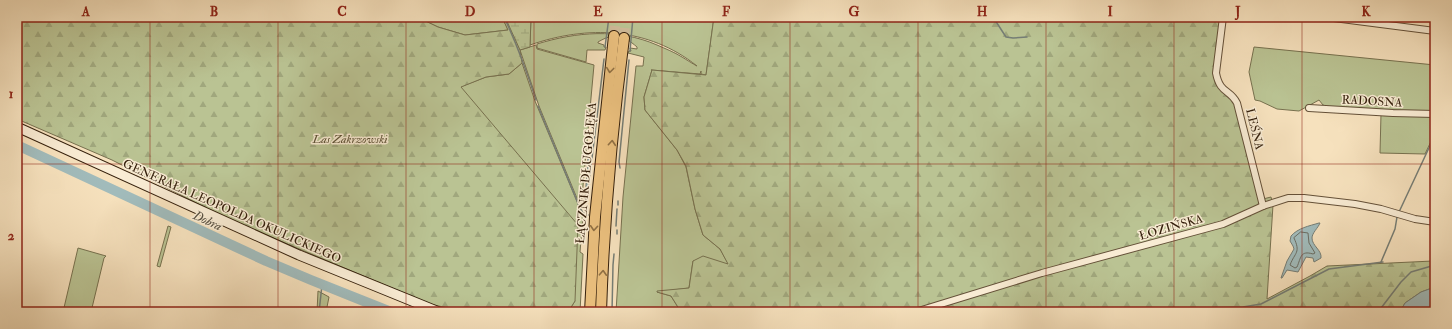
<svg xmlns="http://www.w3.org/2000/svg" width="1452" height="329" font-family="'IM FELL Double Pica',serif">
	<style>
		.grass { fill: #bac393; stroke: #77714f }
		.forest { fill: url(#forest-firs); stroke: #77714f }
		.wetland { fill: url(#wetland-marsh); stroke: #77714f }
		.water { fill: #a1bbbb; stroke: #757d75 }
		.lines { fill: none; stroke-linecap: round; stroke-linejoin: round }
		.shore { stroke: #6a6d63; stroke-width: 1 }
		.stream { stroke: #757d75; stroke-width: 1.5 }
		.river { stroke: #a1bbbb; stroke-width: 10 }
		.primary-tunnel { stroke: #cfba99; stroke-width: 10; stroke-dasharray: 10 5; stroke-linecap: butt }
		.street-casing { stroke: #645038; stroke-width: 8 }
		.secondary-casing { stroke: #341f0b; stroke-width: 11 }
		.primary-casing { stroke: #341f0b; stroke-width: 12 }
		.street { stroke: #f9ecd4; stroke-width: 6 }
		.secondary { stroke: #f9ecd4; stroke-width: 9 }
		.primary { stroke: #ebc07e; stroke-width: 10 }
		.oneway { stroke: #907044 }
		.grid { fill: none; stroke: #8f2418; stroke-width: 1; stroke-opacity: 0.55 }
		.labels { text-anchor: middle; stroke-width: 3; stroke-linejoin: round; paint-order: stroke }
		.street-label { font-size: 12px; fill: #341f0b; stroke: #f9ecd4 }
		.park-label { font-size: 12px; font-style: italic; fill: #5c5034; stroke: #f9ecd4 }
		.water-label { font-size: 13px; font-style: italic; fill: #554e40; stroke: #f9ecd4 }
		.neatline { fill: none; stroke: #8f2418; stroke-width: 1.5 }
		.grid-label { font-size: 13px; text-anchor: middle; font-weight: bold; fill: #8f2418 }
	</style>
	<defs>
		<pattern id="forest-firs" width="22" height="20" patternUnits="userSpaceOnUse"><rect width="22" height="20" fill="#bac393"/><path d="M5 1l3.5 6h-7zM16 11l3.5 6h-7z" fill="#a0a77d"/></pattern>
		<pattern id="wetland-marsh" width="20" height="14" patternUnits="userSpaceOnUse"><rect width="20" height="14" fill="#bac393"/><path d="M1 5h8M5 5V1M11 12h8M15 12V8" fill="none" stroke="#a0a77d"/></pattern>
	</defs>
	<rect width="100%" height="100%" fill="#f6e1bd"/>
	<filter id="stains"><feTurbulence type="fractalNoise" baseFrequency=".005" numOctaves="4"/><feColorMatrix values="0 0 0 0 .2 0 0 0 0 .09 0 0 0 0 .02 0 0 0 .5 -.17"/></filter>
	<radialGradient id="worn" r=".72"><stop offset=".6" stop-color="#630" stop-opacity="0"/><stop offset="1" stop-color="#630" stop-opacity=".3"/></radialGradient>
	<g class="grass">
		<polygon points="417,17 502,17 508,30 465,35 438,27"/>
		<path d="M531 17H714L706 75 701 74V71L700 74 651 70H652L644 97 645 110 677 150 686 167 695 209 703 235 720 249 729 265 693 261 689 288 657 292 671 296 681 312H616L623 197 636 66H643L644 57 628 53 629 51H631L630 48 637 49V47C623 35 615 32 598 42V43L604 45V47H606L605 50H587L586 62 537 48V44C576 32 618 28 657 45 666 49 674 52 682 57 687 60 693 64 697 66 648 27 588 25 530 45Z"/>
		<polygon points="536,45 537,49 594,65 581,208 539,106 520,50"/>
		<polygon points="1254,47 1435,65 1435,112 1329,107 1323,105 1319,100 1299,111 1277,109 1260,101 1255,100 1249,72"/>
		<polygon points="522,63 535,101 583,216 580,252 583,254 580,312 568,312 575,301 460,87 486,77 509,74"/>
		<polygon points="1381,114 1435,116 1435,133 1425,154 1380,153"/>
		<polygon points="168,226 171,227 160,267 157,266"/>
		<polygon points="78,248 106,256 104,258 91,312 63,312"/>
		<polygon points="318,291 329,297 326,312 317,312"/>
		<polygon points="430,304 452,309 467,307 494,312 455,312"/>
	</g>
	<g class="forest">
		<polygon points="17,17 417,17 438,27 465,35 508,30 502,17 507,17 520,50 522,63 509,74 486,77 461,87 578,225 575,301 568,312 494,312 467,307 452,309 430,304 228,219 112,160 17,119"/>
		<path d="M714 17H1221L1215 81C1220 92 1228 95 1235 104L1263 199 1271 197 1273 205 1267 299 1310 276 1327 266 1433 261 1435 258V287L1421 292 1405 303 1400 312H681L671 296 657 292V291L689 288 693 261 703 256 728 264 720 249 703 235 695 209 686 166 677 150 645 110 644 97 652 70 706 75Z"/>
	</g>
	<polygon class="wetland" points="505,17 531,17 530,47 520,50"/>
	<g class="water">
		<polygon points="588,157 592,158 587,199 585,199"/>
		<path d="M1319 223H1320C1318 228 1312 233 1312 238 1312 246 1322 250 1321 258L1314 262 1313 258 1306 257 1298 272 1287 270 1282 278H1281L1287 261 1294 249 1293 246 1290 241 1291 236C1298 228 1309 226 1319 223Z"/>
		<polygon points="1435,287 1435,312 1400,312 1405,303 1421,292"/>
	</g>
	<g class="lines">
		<path class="shore" d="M1301 232 1308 233 1309 243 1315 253 1313 254C1300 250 1301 258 1297 267L1295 268 1290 265C1295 252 1301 253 1294 238Z"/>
		<g class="stream">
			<path d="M504 17C517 44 527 72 536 100"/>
			<polyline points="993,17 1006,37 1013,38 1027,37"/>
			<polyline points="605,47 609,17"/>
			<polyline points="630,51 633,17"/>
			<polyline points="538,106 580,208 583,213 588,215"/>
			<polyline points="592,158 604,59"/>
			<polyline points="620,168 619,162 629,60"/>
			<polyline points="586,203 586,199"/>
			<polyline points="618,205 618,201"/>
			<polyline points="1399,212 1435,135"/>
			<polyline points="585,215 586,208"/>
			<polyline points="585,224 586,215"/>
			<polyline points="616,226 617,209"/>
			<polyline points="617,230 617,234"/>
			<polyline points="583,232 584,228"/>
			<polyline points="1381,262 1395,229 1397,217"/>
			<polyline points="1216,307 1220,312"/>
			<polyline points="319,312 322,285"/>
			<polyline points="612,312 613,265 614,254"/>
			<polyline points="1152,312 1161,309 1243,307 1261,304 1329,269 1383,262"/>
			<polyline points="1378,312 1401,282 1411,272 1435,265"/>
		</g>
		<polyline class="river" points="17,145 266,261 311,280 391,312"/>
		<g class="primary-tunnel">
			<polyline points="614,36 616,17"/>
			<polyline points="624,38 626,17"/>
		</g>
		<defs>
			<g id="street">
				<path d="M1223 17 1216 73C1220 94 1230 89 1237 103L1263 206"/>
				<polyline points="1326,17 1435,31"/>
				<polyline points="1309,108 1393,113 1435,114"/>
				<polyline points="915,312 1042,273 1223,224 1263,206 1288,198 1304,198 1355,204 1381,209 1415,219 1435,222"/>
			</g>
			<polyline id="secondary" points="17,127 299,255 439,312"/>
			<g id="primary">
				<polyline points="590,312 595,217 614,36"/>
				<path d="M601 312C604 220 612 129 624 38"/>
			</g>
		</defs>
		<use href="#street" class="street-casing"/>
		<use href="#secondary" class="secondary-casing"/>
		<use href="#primary" class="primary-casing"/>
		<use href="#street" class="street"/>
		<use href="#secondary" class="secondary"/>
		<use href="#primary" class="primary"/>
	</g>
	<defs><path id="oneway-chevron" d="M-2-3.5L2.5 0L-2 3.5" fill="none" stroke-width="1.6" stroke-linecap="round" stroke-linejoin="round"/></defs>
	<g class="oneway">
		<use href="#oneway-chevron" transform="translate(610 70) rotate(97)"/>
		<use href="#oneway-chevron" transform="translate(612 143) rotate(-85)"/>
		<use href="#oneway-chevron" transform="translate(594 228) rotate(94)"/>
		<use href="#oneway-chevron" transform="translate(603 273) rotate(-87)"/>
	</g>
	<path class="grid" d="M150 17V312M278 17V312M406 17V312M534 17V312M662 17V312M790 17V312M918 17V312M1046 17V312M1174 17V312M1302 17V312M17 164H1435"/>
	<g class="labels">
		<g class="street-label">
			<text transform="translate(1372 101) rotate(3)" y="4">RADOSNA</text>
			<text transform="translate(1255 129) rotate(76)" y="4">LEŚNA</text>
			<text transform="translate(586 173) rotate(-85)" y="4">ŁĄCZNIK DŁUGOŁĘKA</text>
			<text transform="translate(232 211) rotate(24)" y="4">GENERAŁA LEOPOLDA OKULICKIEGO</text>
			<text transform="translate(1171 227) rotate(-16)" y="4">ŁOZIŃSKA</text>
		</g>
		<g class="park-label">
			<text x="350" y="143">Las Zakrzowski</text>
		</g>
		<g class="water-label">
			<text transform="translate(208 220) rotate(25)" y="5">Dobra</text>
		</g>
	</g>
	<rect width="1452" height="329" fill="none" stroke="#f6e1bd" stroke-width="44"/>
	<rect x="22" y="22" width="1408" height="285" class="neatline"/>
	<g class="grid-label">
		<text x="86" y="16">A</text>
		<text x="214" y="16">B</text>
		<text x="342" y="16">C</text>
		<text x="470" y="16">D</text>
		<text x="598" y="16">E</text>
		<text x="726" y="16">F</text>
		<text x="854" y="16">G</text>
		<text x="982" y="16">H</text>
		<text x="1110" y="16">I</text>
		<text x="1238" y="16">J</text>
		<text x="1366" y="16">K</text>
		<text x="11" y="98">1</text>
		<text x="11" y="240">2</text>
	</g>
	<rect width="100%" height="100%" filter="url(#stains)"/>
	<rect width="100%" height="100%" fill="url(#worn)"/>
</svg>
